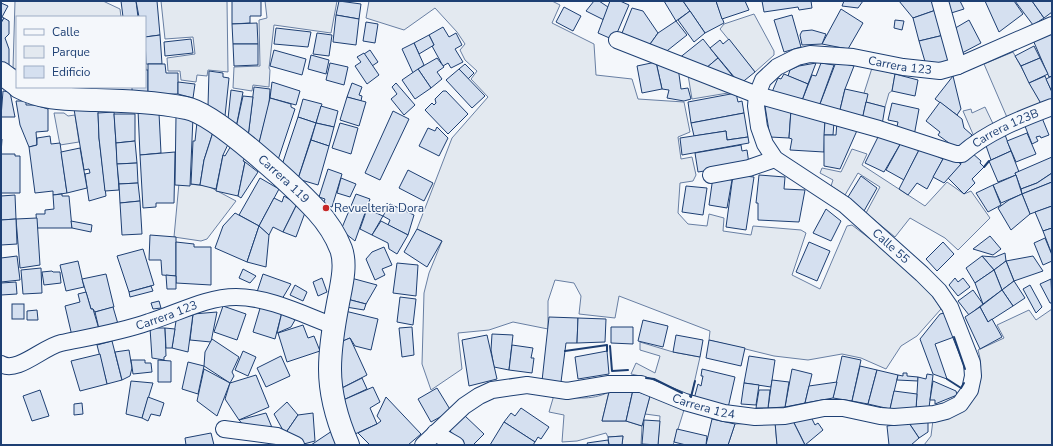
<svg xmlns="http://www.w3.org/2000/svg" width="1053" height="446" font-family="'Nunito Sans',sans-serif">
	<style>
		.green { fill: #e3e9f0; stroke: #687fa3 }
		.building { fill: #d5e0f0; stroke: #1d3f73 }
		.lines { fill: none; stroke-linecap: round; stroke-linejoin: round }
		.street-casing { stroke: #1d3f73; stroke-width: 18 }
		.secondary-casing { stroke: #1d3f73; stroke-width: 24 }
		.street { stroke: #f4f7fb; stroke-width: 16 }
		.secondary { stroke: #f4f7fb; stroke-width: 22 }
		.wall { stroke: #1d3f73; stroke-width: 2 }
		.poi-dot { fill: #c62828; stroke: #f4f7fb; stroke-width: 1.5 }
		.labels { text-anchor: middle; stroke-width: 3; stroke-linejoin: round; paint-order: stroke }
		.street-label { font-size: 12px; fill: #1d3f73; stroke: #f4f7fb }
		.poi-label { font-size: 12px; fill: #1d3f73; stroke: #f4f7fb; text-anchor: start }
	</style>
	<rect width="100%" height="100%" fill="#f4f7fb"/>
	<g class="green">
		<polygon points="15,1 103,1 120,9 121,17 17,17 17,69 13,68"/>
		<polygon points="161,1 227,1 228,72 208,70 207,76 197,75 196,82 181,80 180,71 168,71 167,58 195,54 193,37 165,39"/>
		<polygon points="265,1 337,1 331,33 274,25 269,68 270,70 269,87 253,85 252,91 233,88 234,67 260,66 259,20 267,18"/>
		<path d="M369 1H552L560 5 552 23 594 44 596 75 632 79 638 99 684 102 690 132 678 137 681 159 692 157 696 175 693 181 680 183 678 213 688 224 707 226 709 214 724 218 723 231 751 235 753 226 801 230 806 233 792 275 820 289 847 226 852 225C884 250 920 274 941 309L917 336 901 346 886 369 861 358 842 354 808 360 774 356 709 340 710 331 619 296 615 318 579 314 581 296 574 283 555 280 548 301V329L513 322 489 330 458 333 462 369 431 390 422 364 424 293 429 273 442 241 417 229 452 138 488 97 471 79 477 71 465 60 460 50 465 44 457 32 435 8 404 30 366 18Z"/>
		<polygon points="754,14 774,51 774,55 755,72 720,29 724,24"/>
		<polygon points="1013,52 1043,107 1009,122 984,64"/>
		<polygon points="872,68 895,74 892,91 889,93 885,107 866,102 864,93"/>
		<polygon points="687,69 734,92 692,99"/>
		<polygon points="985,107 996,130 975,139 963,111 971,109 972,113"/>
		<polygon points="54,113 64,113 68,116 75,115 79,142 60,145"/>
		<polygon points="852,149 867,154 862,165 925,206 947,182 964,194 971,191 990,218 958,250 945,238 910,218 895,237 866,213 880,187 858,173 845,195 831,186 833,180 820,173 822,168 841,172"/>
		<polygon points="179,183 208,186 236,201 207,239 201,241 174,237"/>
		<path d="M1052 309V445H924L931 436 933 420C958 418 973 408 978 383 981 369 982 364 978 350L1004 338 997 325 1029 310 1036 320Z"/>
		<polygon points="640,342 673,352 700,357 691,397 654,379 631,374 636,363 655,373 660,356 640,350"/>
		<path d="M609 392 602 421H626L642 426 641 445H622L623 436 608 437 606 433 577 441 562 442 564 415 549 412 554 395C572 398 591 401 609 392Z"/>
		<polygon points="650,396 684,410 673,445 658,445 660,416 645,414"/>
		<polygon points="775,422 777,445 728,445 735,424"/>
	</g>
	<g class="building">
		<polygon points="121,1 136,1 138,17 123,17"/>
		<polygon points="136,1 157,1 160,35 145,37 145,17 139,17"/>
		<polygon points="232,1 261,1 261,16 250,16 250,23 232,24"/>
		<polygon points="339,1 361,4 359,19 336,15"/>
		<polygon points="594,1 599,1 608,7 604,20 586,11"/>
		<polygon points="610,1 620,1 629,5 614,40 598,33"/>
		<polygon points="664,1 683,1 690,11 676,21"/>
		<polygon points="683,1 716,1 724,23 705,33"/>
		<polygon points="716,1 745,1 749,10 722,19"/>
		<polygon points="762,1 811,1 812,8 799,10 798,7 764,12"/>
		<polygon points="844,1 863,1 858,8 842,6"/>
		<polygon points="899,1 934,1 936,10 913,18"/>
		<polygon points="945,1 960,1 964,9 948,14"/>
		<polygon points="985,1 1014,1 1023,14 999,32"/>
		<polygon points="1015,1 1032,1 1044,18 1033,25"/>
		<polygon points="1032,1 1052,1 1052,12 1044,18"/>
		<polygon points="1,3 8,6 2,17 4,18 1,23"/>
		<polygon points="564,7 581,16 573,31 556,22"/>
		<polygon points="632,8 643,11 658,33 648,47 620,38"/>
		<polygon points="841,9 863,23 848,49 822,44"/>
		<polygon points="936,10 944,35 919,41 913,18"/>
		<polygon points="690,11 705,33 694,42 678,20"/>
		<polygon points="336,15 359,19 356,45 333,42"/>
		<polygon points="792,15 801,47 784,52 774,20"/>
		<polygon points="4,18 9,21 9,34 5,38 9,49 9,67 1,62 1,23"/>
		<polygon points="895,20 904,21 902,30 894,28"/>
		<polygon points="969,20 981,43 962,53 952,30"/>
		<polygon points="676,21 687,35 663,54 648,47 658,33"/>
		<polygon points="366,22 378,24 375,43 363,41"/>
		<polygon points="257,23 258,44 233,44 232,24"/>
		<polygon points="443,27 449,37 456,33 462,45 455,49 463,62 451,68 448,63 443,66 432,46 434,45 429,35"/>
		<polygon points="276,28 311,32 308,47 274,44"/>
		<polygon points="812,30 826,34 822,44 802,45 800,35 802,31"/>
		<polygon points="1052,32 1052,76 1049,77 1033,40"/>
		<polygon points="317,33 332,35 329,56 313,54"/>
		<polygon points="160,35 162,64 146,64 145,37"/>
		<polygon points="429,35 434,45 419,54 414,43"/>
		<polygon points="944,35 951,64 926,65 919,41"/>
		<polygon points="191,39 193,53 165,56 164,42"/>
		<polygon points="703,39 718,58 705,69 678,59"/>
		<polygon points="729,39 755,72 740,84 710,48 720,40 723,44"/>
		<polygon points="414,43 424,65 413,73 402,49"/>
		<polygon points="233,44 258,44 258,65 234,66"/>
		<polygon points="1034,46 1040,58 1021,66 1015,56"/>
		<polygon points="274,50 306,59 302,75 270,66"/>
		<polygon points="370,50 378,62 372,66 364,54"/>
		<polygon points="364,53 379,75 367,84 355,66 361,62 357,57"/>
		<polygon points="311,55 329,60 326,74 308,69"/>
		<polygon points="145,57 146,70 148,70 148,94 132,95 132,87 145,87"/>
		<polygon points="437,58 444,67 437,72 442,79 431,88 418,69"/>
		<polygon points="718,58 736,80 705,69"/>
		<polygon points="1040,58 1048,74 1029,83 1021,66"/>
		<polygon points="656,62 678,67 681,89 688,88 691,99 684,101 667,98 669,90 662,89"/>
		<polygon points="656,62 662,89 642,93 637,66"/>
		<polygon points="836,62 854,66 845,89 839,114 818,109"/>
		<polygon points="330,63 348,67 344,85 326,80"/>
		<polygon points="816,63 808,84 788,76 790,70 799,66"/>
		<polygon points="821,63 834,65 818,109 801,103 812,75 816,76"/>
		<polygon points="148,64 165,64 166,73 178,73 178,94 148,94"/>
		<polygon points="465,64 474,73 468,79 459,69"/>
		<polygon points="418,69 431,88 415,99 402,80"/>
		<polygon points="459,69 485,96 472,108 446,80"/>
		<polygon points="209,71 223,73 223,77 229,78 225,116 208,106"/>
		<polygon points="784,74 808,84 801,103 772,92 778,78 781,79"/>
		<polygon points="895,74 918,80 915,96 892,91"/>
		<polygon points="953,76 961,109 957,115 935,99"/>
		<polygon points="1045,76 1052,92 1052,103 1043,107 1029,83"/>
		<polygon points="1052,76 1052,92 1046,79"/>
		<polygon points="178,82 195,84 193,98 178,94"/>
		<polygon points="272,82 300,91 296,105 270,98"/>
		<polygon points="352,83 362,87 359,95 362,96 361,101 347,97"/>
		<polygon points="396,83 415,105 404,115 391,99 397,94 392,87"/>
		<polygon points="254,87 270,89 269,105 258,147 248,137"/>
		<polygon points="845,89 868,94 862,120 839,114"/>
		<polygon points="231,90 243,92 236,128 228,119"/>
		<polygon points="3,91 10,92 15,117 1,117"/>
		<polygon points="443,91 446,91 468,114 448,134 425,110 432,103 434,105 436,103 435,99"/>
		<polygon points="736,93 738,102 742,101 744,113 691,123 688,102"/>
		<polygon points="243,96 253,97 248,137 236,128"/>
		<polygon points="347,97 366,102 359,126 340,120"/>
		<polygon points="270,98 291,104 291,107 295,109 277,163 258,147"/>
		<polygon points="303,99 322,104 316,123 298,117"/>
		<polygon points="16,101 26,101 26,105 35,105 48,109 48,131 36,132 37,145 29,147 20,125"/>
		<polygon points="866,102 885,107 882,125 862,120"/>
		<polygon points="940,102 962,119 964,128 972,135 960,151 938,135 940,132 926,121"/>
		<polygon points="892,103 919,109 914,136 896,131 898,122 888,120"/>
		<polygon points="768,104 791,110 789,138 770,137 765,106"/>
		<polygon points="321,106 338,111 334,127 316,123"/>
		<polygon points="74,109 98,110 99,138 106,196 89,201 85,174 90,173 89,169 84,170"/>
		<polygon points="138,110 159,113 161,153 140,155"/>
		<polygon points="791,110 825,117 824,152 790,150 792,139 789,138"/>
		<polygon points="393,111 409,119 380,180 365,173"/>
		<polygon points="114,112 119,190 105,191 99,138 98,113"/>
		<polygon points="744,113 748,137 727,140 726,131 694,136 691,123"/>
		<polygon points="1040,113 1049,135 1041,138 1040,136 1036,137 1038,141 1032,144 1023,121"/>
		<polygon points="114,114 135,114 135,141 116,143"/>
		<polygon points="176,116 193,117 190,186 175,185"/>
		<polygon points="298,117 316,123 297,182 281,168"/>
		<polygon points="825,121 834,122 833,135 824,135"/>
		<polygon points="837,121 859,126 840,169 824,166 824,135 836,135"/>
		<polygon points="197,122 214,129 204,160 200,185 191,184 193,141 195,141"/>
		<polygon points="316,123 334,127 329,146 311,140"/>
		<polygon points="340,123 358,128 351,154 332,148"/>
		<polygon points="437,127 448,138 439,156 419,146 428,128 435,131"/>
		<polygon points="214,129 230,140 223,155 216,189 200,185 204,160"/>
		<polygon points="726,131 727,140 748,137 749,143 682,155 680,138"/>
		<polygon points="1004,132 1011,151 991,160 984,140"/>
		<polygon points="880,133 902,141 884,172 865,163"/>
		<polygon points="1027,133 1036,154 1016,162 1007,141"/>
		<polygon points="50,136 51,144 60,143 67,193 53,195 53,191 35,193 29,147 37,145 37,138"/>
		<polygon points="2,139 1,154 15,154 15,156 20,156 20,193 1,193 1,140"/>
		<polygon points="311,140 329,146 318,185 298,179"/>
		<polygon points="135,141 137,163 117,164 116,143"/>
		<polygon points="902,141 920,148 904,180 886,170"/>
		<polygon points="232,144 246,156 243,161 245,162 238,196 216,191 223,155 225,156"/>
		<polygon points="741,145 742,151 747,150 749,164 698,172 695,153"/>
		<polygon points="80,148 87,188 67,193 61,152"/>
		<polygon points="920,148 943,159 927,189 917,183 908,195 899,189"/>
		<polygon points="1011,151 1019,172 1015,173 1016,175 998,182 989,161"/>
		<polygon points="175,152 174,203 156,203 156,207 143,208 140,155"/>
		<polygon points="971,152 981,161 980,163 984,167 972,179 975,183 964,194 948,178"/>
		<polygon points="947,155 961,164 944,183 933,177 943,159"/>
		<polygon points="1052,157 1052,173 1037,183 1021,189 1015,173"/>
		<polygon points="245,162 258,172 241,198 238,196"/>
		<polygon points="137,163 138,183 119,184 117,164"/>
		<polygon points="328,169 342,174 332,207 323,204 325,199 319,197"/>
		<polygon points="408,170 433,183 424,201 399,188"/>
		<polygon points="1052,173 1052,182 1022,194 1021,189 1037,183"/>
		<polygon points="733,175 754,177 746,230 726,227"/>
		<polygon points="759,175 785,177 784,189 805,190 799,222 758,220 758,203 756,203"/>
		<polygon points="1016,175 1022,194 1001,203 993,185"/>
		<polygon points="861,176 877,188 864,211 848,197"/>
		<polygon points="713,177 732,180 727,208 709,205"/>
		<polygon points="260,178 279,189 259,226 239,215"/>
		<polygon points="341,178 356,184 350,197 337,193"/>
		<polygon points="1052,182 1052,206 1030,214 1022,194"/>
		<polygon points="138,183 140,201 120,203 119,184"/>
		<polygon points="993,185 1001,205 988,212 976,193"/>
		<polygon points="686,186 707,188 703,215 682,212"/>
		<polygon points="62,194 62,196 69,196 72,228 37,228 36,214 45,214 45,210 54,209 53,195"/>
		<polygon points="356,194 370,199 355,241 341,230"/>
		<polygon points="1022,194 1030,214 1011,230 998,208 1009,200"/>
		<polygon points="15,195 16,219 1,220 1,196"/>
		<polygon points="284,196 297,204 283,232 273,227 269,235 259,226 274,198 282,202"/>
		<polygon points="140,201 142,234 122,235 120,203"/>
		<polygon points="390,204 414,215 408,235 388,225 390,220 383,216"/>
		<polygon points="296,206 306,210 296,237 283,232"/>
		<polygon points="1052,206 1052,228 1043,231 1035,212"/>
		<polygon points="367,209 383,216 372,235 360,229"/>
		<polygon points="826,209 841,221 831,241 813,233"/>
		<polygon points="235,213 259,226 247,262 215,248 223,226"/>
		<polygon points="37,218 40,265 20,268 16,219"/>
		<polygon points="16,219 17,244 1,245 1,220"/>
		<polygon points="71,221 92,225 91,232 72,228"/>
		<polygon points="381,221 408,235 397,254 389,249 388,243 372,235"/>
		<polygon points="259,226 269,235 266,267 247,262"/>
		<polygon points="1052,228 1052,251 1051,252 1043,231"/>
		<polygon points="417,229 442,241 427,267 404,252"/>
		<polygon points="150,235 176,237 176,276 162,275 161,260 149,260"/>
		<polygon points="990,236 1001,249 993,255 973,249"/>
		<polygon points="1045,238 1052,255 1052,261 1043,265 1034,243"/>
		<polygon points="176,242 194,244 194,247 211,247 211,285 176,283"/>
		<polygon points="809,242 830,251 817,281 796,272"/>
		<polygon points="943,242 954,254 937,271 926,259"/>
		<polygon points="384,247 392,265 382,269 385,275 375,280 366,259 372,252"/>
		<polygon points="143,249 154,285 129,292 117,256"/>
		<polygon points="1005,253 1006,261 994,270 982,256 995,257"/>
		<polygon points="17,256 20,280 1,282 1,258"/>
		<polygon points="982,256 994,270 975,283 966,268"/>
		<polygon points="1033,256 1043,271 1014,281 1006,261"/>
		<polygon points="78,261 84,287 66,291 60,265"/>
		<polygon points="1006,261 1014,281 1002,290 994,270"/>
		<polygon points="397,263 418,265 416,296 393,293"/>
		<polygon points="41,268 42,293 23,294 21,270"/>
		<polygon points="243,269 256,276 250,283 239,278"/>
		<polygon points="994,270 1002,290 983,304 975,283"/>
		<polygon points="52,271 53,272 60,272 61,283 44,285 42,272"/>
		<polygon points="106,274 114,307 95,312 93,309 91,309 82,279"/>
		<polygon points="263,274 291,284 279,304 257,292"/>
		<polygon points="166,275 176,276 176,289 167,289"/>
		<polygon points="322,278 327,292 318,296 313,282"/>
		<polygon points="351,278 377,285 366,304 347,299"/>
		<polygon points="955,278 958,282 963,278 970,287 958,296 949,285"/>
		<polygon points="1051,279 1052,303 1050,303 1040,284"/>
		<polygon points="1014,281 1025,298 1013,306 1002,290"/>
		<polygon points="16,282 17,294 1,295 1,283"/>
		<polygon points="295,285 307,292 303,301 290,295"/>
		<polygon points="1030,285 1042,307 1036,313 1023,289"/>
		<polygon points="151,286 153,291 130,297 129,292"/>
		<polygon points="973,290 983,304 969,315 958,301"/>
		<polygon points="1002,290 1013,306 988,322 980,307"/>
		<polygon points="86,292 91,309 93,309 99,329 72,336 65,306 80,302 78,294"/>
		<polygon points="400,297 416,299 413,325 397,322"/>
		<polygon points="347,299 366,304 364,310 346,307"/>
		<polygon points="159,301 161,308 153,309 151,303"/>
		<rect x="12" y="304" width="12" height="15"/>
		<polygon points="261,305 282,312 275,339 253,332"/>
		<polygon points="223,306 246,314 237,340 214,332"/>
		<polygon points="113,307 118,324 99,329 95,312"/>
		<polygon points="980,307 988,322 992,319 1002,337 980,349 965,317"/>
		<polygon points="37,310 38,320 27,320 27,311"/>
		<polygon points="345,311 378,319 371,350 355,346 350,338 338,343"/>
		<polygon points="217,312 211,342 190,340 193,314"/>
		<polygon points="282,312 295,320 291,327 277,333"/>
		<polygon points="944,313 954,337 935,344 947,379 933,374 920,339 940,314"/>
		<polygon points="177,314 193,314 188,352 172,348"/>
		<polygon points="549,317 578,318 577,343 566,343 561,382 542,381"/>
		<polygon points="578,318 606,319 605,342 577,343"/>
		<polygon points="643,320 668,326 663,347 638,341"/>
		<polygon points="303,325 308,338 314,336 320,351 287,362 278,333"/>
		<polygon points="412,327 414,355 402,357 399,328"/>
		<polygon points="611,327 633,327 633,344 611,343"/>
		<polygon points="150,328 165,328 166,356 164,357 164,360 152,358"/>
		<polygon points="165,328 175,329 172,348 166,348"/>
		<polygon points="492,334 513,335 509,370 494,367 491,350"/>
		<polygon points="487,335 497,379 469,386 462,340"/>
		<polygon points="676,335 703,340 700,357 673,352"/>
		<polygon points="350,338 367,375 338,390 338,343"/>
		<polygon points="212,339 239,357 232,372 234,376 230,383 204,366 205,352"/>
		<polygon points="709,340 745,348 741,366 706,358"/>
		<polygon points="112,341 122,380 107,384 97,345"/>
		<polygon points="512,345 533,348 531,358 534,358 532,373 509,370"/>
		<polygon points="129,350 132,368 130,376 122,380 115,352"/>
		<polygon points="243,351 256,357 248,376 235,370"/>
		<polygon points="607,351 609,374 578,379 575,357"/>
		<polygon points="100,354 107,384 80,391 71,361"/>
		<polygon points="281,356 290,376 266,387 257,368"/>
		<polygon points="749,356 775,360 771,387 744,383"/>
		<polygon points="842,356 861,360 852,401 833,398"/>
		<polygon points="131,360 145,360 145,363 151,363 152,372 133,374"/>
		<polygon points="158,360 171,361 171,382 158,382"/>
		<polygon points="188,362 204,366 198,394 182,389"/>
		<polygon points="860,366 877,370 868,404 852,401"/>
		<polygon points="204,369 230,383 217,416 197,401"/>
		<polygon points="702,369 735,377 728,408 694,399 698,384 701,386 703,376 701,376"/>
		<polygon points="792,369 812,374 805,403 785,407"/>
		<polygon points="877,370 898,375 890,409 868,404"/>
		<polygon points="903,373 907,373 907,376 918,377 918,381 897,380 898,375 903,376"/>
		<polygon points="927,374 933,375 929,408 916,409 918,377 926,379"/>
		<polygon points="256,375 269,407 239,420 225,399 230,383"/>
		<polygon points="362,378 367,389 341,401 338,390"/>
		<polygon points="772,380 789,382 785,407 768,408"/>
		<polygon points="131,381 153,383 142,418 126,414"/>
		<polygon points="933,381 956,391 957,395 935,404 935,400 930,400"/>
		<polygon points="837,382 833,398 805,403 809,386"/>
		<polygon points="744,383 759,385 756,405 741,404"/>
		<polygon points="373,387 380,402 370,408 377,424 355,434 341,401"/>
		<polygon points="437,388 451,411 431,422 418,399"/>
		<polygon points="40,390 49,416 32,421 23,396"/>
		<polygon points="633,390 626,421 602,421 609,392"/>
		<polygon points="633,390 650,396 642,426 626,421"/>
		<polygon points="759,390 770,390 768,408 756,408"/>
		<polygon points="894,391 917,394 916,409 890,409"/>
		<polygon points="148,397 164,403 160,416 151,414 148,421 142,418"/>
		<polygon points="386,397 421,434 408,445 370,445 358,433 377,424 381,421 377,416"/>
		<polygon points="287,402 298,415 285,434 274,414"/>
		<polygon points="82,403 83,414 74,415 74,404"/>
		<polygon points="521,408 549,427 541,439 538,437 535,442 504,422 511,413 515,416"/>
		<polygon points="266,413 273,430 246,428 239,420"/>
		<polygon points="313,413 315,441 300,445 285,434 298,415"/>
		<polygon points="464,415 484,434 473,445 465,445 450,431"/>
		<polygon points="811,417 815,425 818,423 823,430 805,445 793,421"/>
		<polygon points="712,419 735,424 728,445 706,445"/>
		<polygon points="644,420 660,421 658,445 642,444"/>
		<polygon points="793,421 805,445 777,445 775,422"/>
		<polygon points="928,421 928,432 919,438 909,423"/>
		<polygon points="504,422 535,442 533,445 490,445"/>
		<polygon points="909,423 919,438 911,445 889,445 887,426"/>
		<polygon points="677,429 707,436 706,445 686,445 674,442"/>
		<polygon points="332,431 338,445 311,445"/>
		<polygon points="211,433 214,445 186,445 185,438"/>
		<polygon points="623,436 622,445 609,445 608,437"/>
		<polygon points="608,440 609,445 588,445 587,443"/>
	</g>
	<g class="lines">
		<defs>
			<g id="street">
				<polyline points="940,1 958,66"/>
				<path id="s1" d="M617 40 757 95 879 129 956 154H962C987 132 1020 119 1052 107"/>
				<polyline points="711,175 749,168 775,159"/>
				<path id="s2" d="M1 364C17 374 43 347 61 343 90 337 121 332 149 322 178 313 206 297 236 297 269 297 304 315 334 326"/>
				<polyline points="224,429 277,436 296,445"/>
				<polyline points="435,433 456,445"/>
				<path id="s3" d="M423 445 464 406 479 396 492 390 527 385 567 391 609 384H641L685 402 724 413 755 417 785 416 824 408H843L880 416 894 417 934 414 946 411 960 404 970 390 973 376 972 363 950 307 939 291 922 274 845 205 775 159 765 144 759 127 756 106 757 95 763 80 777 67 797 57 810 54 853 57 903 67 940 71 958 66 1052 25"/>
			</g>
			<g id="secondary">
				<polyline points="1,73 17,85"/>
				<path id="s4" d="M19 87C43 100 69 99 95 100 125 101 156 102 186 108 215 113 295 187 317 211 327 222 336 236 341 249 347 265 341 287 338 303 334 324 330 347 330 369 330 394 338 422 348 445"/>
			</g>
		</defs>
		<use href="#street" class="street-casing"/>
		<use href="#secondary" class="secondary-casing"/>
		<use href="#street" class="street"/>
		<use href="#secondary" class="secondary"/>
		<g class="wall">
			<polyline points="984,167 989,161"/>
			<polyline points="954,337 965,369"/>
			<polyline points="610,346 612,371 628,370"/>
			<polyline points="565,351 607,345 607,351"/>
			<polyline points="646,378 654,379 682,393"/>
			<polyline points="947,379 961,388 964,383"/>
			<polyline points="690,396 691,397 695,381"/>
		</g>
	</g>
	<circle class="poi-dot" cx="326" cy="208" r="4"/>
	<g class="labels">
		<g class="street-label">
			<text dy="4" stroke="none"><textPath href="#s3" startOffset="1133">Carrera 123</textPath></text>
			<text dy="4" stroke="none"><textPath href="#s1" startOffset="415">Carrera 123B</textPath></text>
			<text dy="4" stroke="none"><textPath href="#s4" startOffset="291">Carrera 119</textPath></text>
			<text transform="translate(891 246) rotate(42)" y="4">Calle 55</text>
			<text dy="4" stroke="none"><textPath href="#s2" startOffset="175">Carrera 123</textPath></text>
			<text dy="4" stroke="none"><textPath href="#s3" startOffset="306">Carrera 124</textPath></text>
		</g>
		<g class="poi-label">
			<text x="334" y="212">Revuelteria Dora</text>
		</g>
	</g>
	<rect width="1053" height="446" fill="none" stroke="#1d3f73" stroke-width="4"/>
	<rect x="16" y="16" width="130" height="72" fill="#f4f7fb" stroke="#9eadc5"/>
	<rect x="24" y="29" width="20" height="6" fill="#f4f7fb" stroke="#9eadc5"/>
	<text x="52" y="36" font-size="12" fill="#1d3f73">Calle</text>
	<rect x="24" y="46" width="20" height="12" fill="#e3e9f0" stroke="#9eadc5"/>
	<text x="52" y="56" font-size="12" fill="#1d3f73">Parque</text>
	<rect x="24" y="66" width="20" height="12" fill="#d5e0f0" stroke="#9eadc5"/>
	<text x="52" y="76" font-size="12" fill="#1d3f73">Edificio</text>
</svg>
